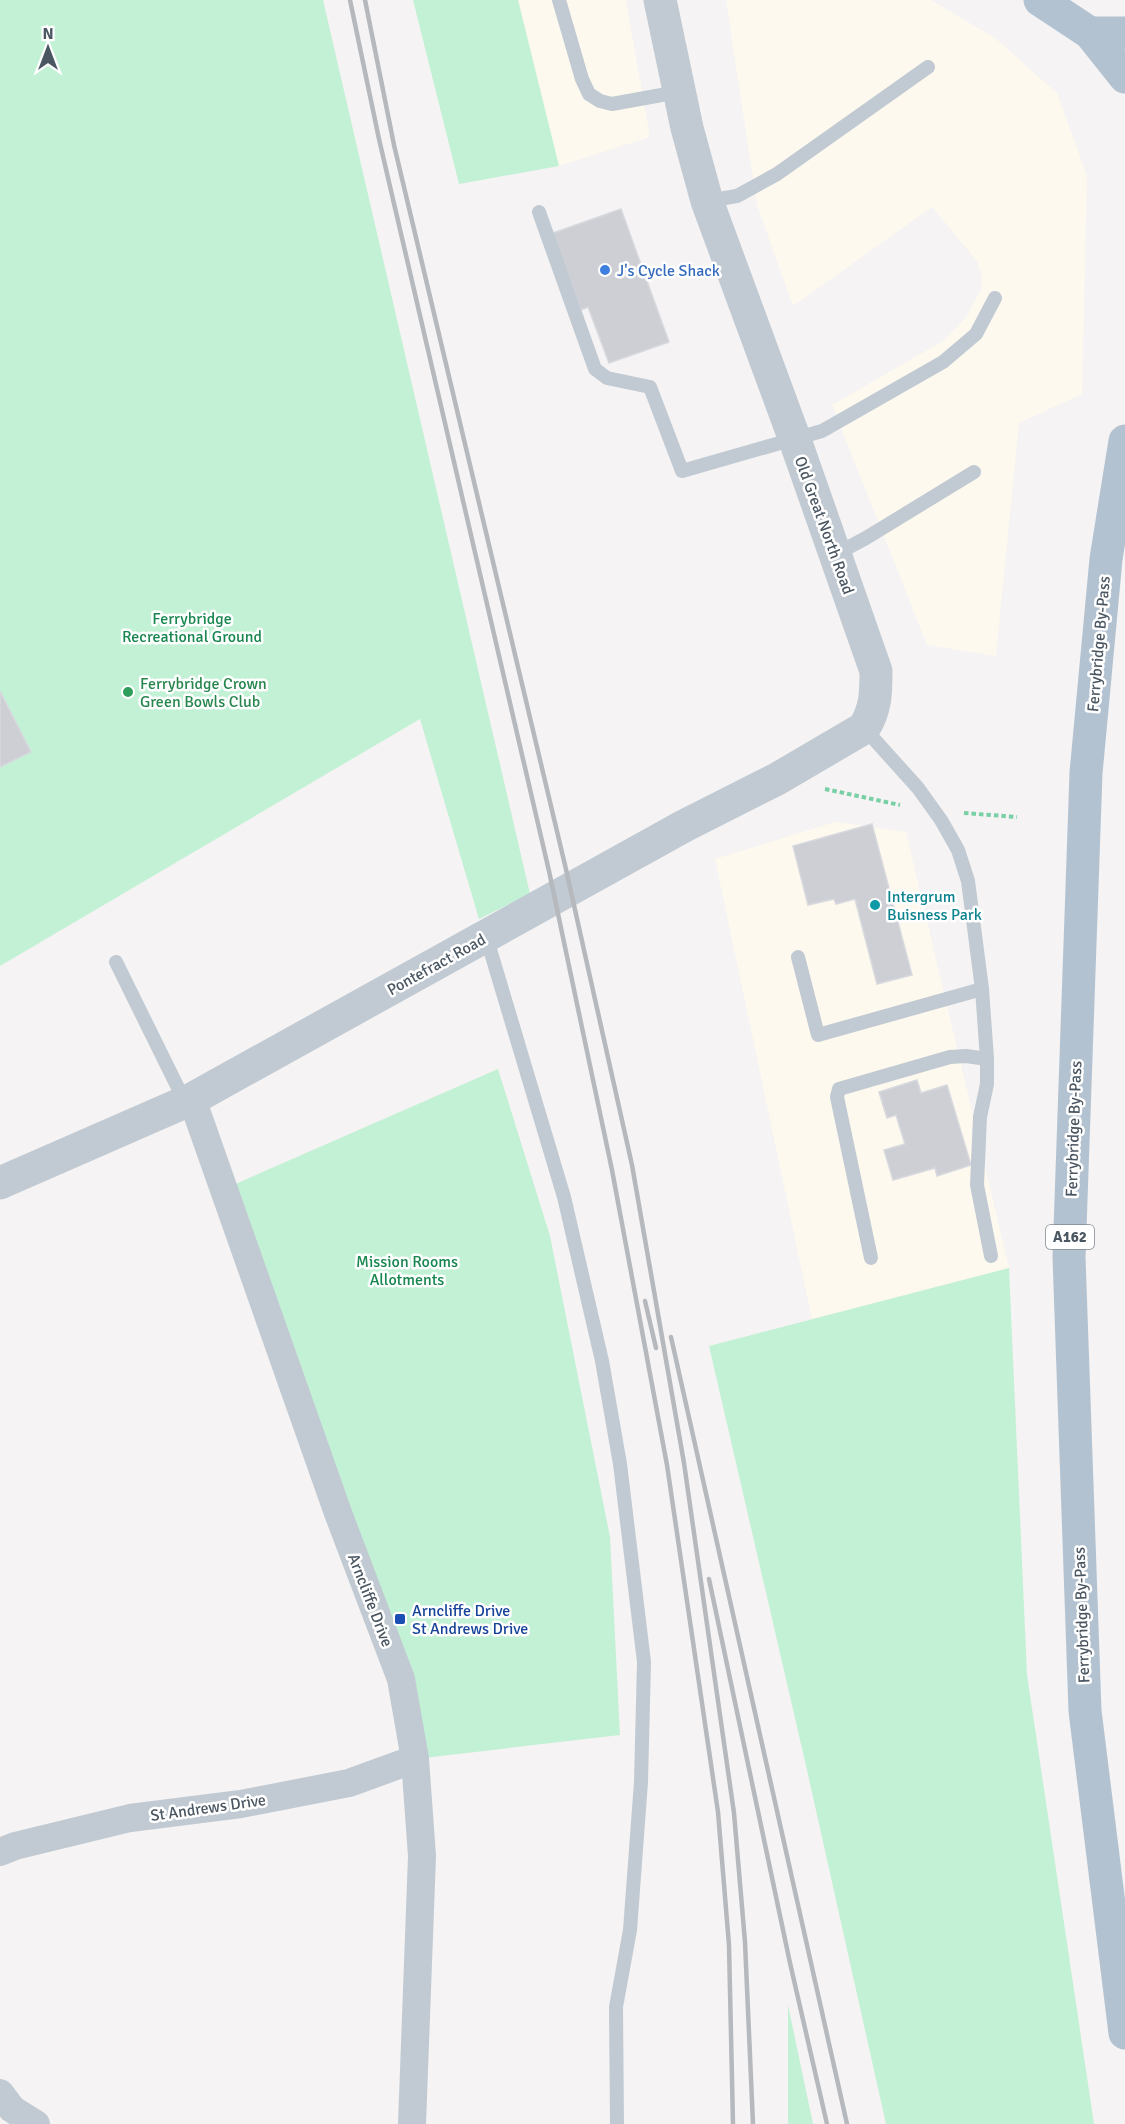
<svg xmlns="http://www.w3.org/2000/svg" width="1125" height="2124" font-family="Signika,sans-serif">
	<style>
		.commercial { fill: #fdf9ef }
		.green { fill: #c3f1d5 }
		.building { fill: #cdcfd5; stroke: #d7d9de; stroke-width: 1.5 }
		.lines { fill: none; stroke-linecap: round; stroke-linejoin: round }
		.path { stroke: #7ad0a6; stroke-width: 4; stroke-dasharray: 4.5 3; stroke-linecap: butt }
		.service { stroke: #c1cad2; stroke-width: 14 }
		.minor { stroke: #c1cad2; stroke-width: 28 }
		.tertiary { stroke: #c1cad2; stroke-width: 33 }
		.primary { stroke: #b3c2d1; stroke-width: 33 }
		.rail { stroke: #b5b8bd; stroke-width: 4.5 }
		.shop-dot { fill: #3f7fe0; stroke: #fff; stroke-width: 2 }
		.leisure-dot { fill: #2e9e5b; stroke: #fff; stroke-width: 2 }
		.culture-dot { fill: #0f9aa8; stroke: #fff; stroke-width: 2 }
		.transit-dot { fill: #1a4fb4; stroke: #fff; stroke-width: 2 }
		.labels { text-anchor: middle; stroke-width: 5; stroke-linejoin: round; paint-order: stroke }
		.shield { fill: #fff; stroke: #808990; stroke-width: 1.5 }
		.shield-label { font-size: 15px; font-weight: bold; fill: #4a5661 }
		.shop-label { font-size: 16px; fill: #366cbe; stroke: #fff; text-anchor: start }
		.street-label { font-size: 16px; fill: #4a5661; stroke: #fff }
		.park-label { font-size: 16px; fill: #17864f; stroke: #fff }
		.leisure-label { font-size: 16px; fill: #27864d; stroke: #fff; text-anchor: start }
		.culture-label { font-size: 16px; fill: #0d838f; stroke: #fff; text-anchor: start }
		.transit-label { font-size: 16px; fill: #164399; stroke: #fff; text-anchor: start }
	</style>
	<rect width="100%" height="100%" fill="#f5f3f3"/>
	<g class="commercial">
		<polygon points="518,0 626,0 650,137 559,166"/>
		<polygon points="726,0 931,0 995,38 1057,93 1087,176 1082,394 1019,423 996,656 927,645 832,405 943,341 966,317 981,290 982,276 977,261 932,207 793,306 757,205"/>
		<polygon points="835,822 906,832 1009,1268 812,1319 715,859"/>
	</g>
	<g class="green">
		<polygon points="0,0 323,0 530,894 479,919 420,719 0,966"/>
		<polygon points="413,0 518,0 559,166 459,184"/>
		<polygon points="498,1069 550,1236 610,1537 620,1735 415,1759 224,1189"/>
		<polygon points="1009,1268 1027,1675 1094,2124 886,2124 807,1770 709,1346"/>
		<polygon points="788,2005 813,2124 788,2124"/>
	</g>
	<g class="building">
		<polygon points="621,209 669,342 609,363 588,307 581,310 553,233"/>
		<polygon points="0,691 31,752 0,767"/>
		<polygon points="872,824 912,975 877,984 855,899 836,904 834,899 808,905 793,846"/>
		<polygon points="917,1080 921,1093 947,1085 971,1165 937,1176 935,1168 893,1180 884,1150 905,1144 896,1115 887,1118 879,1092"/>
	</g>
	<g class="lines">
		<g class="path">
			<polyline points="825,789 900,805"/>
			<polyline points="964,813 1017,817"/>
		</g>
		<g class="service">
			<polyline points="559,0 582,79 589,94 600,101 612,104 678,92"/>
			<polyline points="707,201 737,196 777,174 928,67"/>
			<polyline points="539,212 595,369 607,378 650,387 682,471 822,431 943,362 976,334 995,298"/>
			<polyline points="836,554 866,538 974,472"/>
			<polyline points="864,728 918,788 941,820 958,850 968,881 982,989 987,1059 987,1084 980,1117 977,1185 991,1256"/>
			<polyline points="486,936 564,1197 602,1361 620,1464 644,1662 641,1782 630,1930 616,2007 617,2124"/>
			<polyline points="798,957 818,1035 982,989"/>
			<polyline points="116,962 185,1102"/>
			<polyline points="871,1258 837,1097 839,1089 950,1057 966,1056 987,1059"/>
		</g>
		<g class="minor">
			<polyline points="192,1099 338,1513 401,1679 415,1759 422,1856 412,2124"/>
			<polyline points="0,1852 15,1846 130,1818 241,1804 349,1783 415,1759"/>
			<polyline points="0,2093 12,2109 36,2124"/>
		</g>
		<path class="tertiary" d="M0 1183 192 1099 684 826 777 779 864 728C876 709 876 692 876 671L795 440 707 201 687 128 660 0"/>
		<g class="primary">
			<polyline points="1040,0 1090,33 1125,77"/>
			<polyline points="1090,33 1125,33"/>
			<polyline points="1125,441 1106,559 1086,773 1069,1257 1085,1711 1125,2033"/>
		</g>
		<g class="rail">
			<polyline points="350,0 379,139 549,871 612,1170 667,1465 718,1812 729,1945 733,2124"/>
			<polyline points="365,0 394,145 565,865 632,1165 684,1463 734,1813 745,1942 753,2124"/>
			<polyline points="645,1301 656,1348"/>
			<polyline points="671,1337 847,2124"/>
			<polyline points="709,1579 790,1963 827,2124"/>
		</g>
	</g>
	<circle class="shop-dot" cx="605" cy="270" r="6"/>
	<circle class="leisure-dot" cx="128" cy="692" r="6"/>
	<circle class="culture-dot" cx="875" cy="905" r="6"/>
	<rect class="transit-dot" x="394" y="1613" width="12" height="12" rx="3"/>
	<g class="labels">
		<rect class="shield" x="1046" y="1225" width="48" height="24" rx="4.5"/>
		<g class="shield-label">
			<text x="1070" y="1242">A162</text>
		</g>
		<g class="shop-label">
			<text x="617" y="276">J's Cycle Shack</text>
		</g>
		<g class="street-label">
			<text transform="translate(825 525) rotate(70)" y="6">Old Great North Road</text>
			<text transform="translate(1098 644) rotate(-85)" y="6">Ferrybridge By-Pass</text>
			<text transform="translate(436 964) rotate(-29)" y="6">Pontefract Road</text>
			<text transform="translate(1073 1129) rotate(-88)" y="6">Ferrybridge By-Pass</text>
			<text transform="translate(371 1600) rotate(69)" y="6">Arncliffe Drive</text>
			<text transform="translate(1081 1615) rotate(-92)" y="6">Ferrybridge By-Pass</text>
			<text transform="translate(208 1807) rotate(-8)" y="6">St Andrews Drive</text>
		</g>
		<g class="park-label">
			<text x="192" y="624">Ferrybridge<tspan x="192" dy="18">Recreational Ground</tspan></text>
			<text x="407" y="1267">Mission Rooms<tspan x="407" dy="18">Allotments</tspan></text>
		</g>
		<g class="leisure-label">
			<text x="140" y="689">Ferrybridge Crown<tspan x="140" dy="18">Green Bowls Club</tspan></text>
		</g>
		<g class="culture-label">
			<text x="887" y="902">Intergrum<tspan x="887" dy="18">Buisness Park</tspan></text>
		</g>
		<g class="transit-label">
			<text x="412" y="1616">Arncliffe Drive<tspan x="412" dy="18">St Andrews Drive</tspan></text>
		</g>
	</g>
	<g transform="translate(48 48)" stroke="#ffffff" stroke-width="4.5" paint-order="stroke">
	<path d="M0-4.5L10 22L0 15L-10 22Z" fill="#4a5661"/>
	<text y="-9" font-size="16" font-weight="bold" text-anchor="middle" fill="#4a5661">N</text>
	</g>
</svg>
